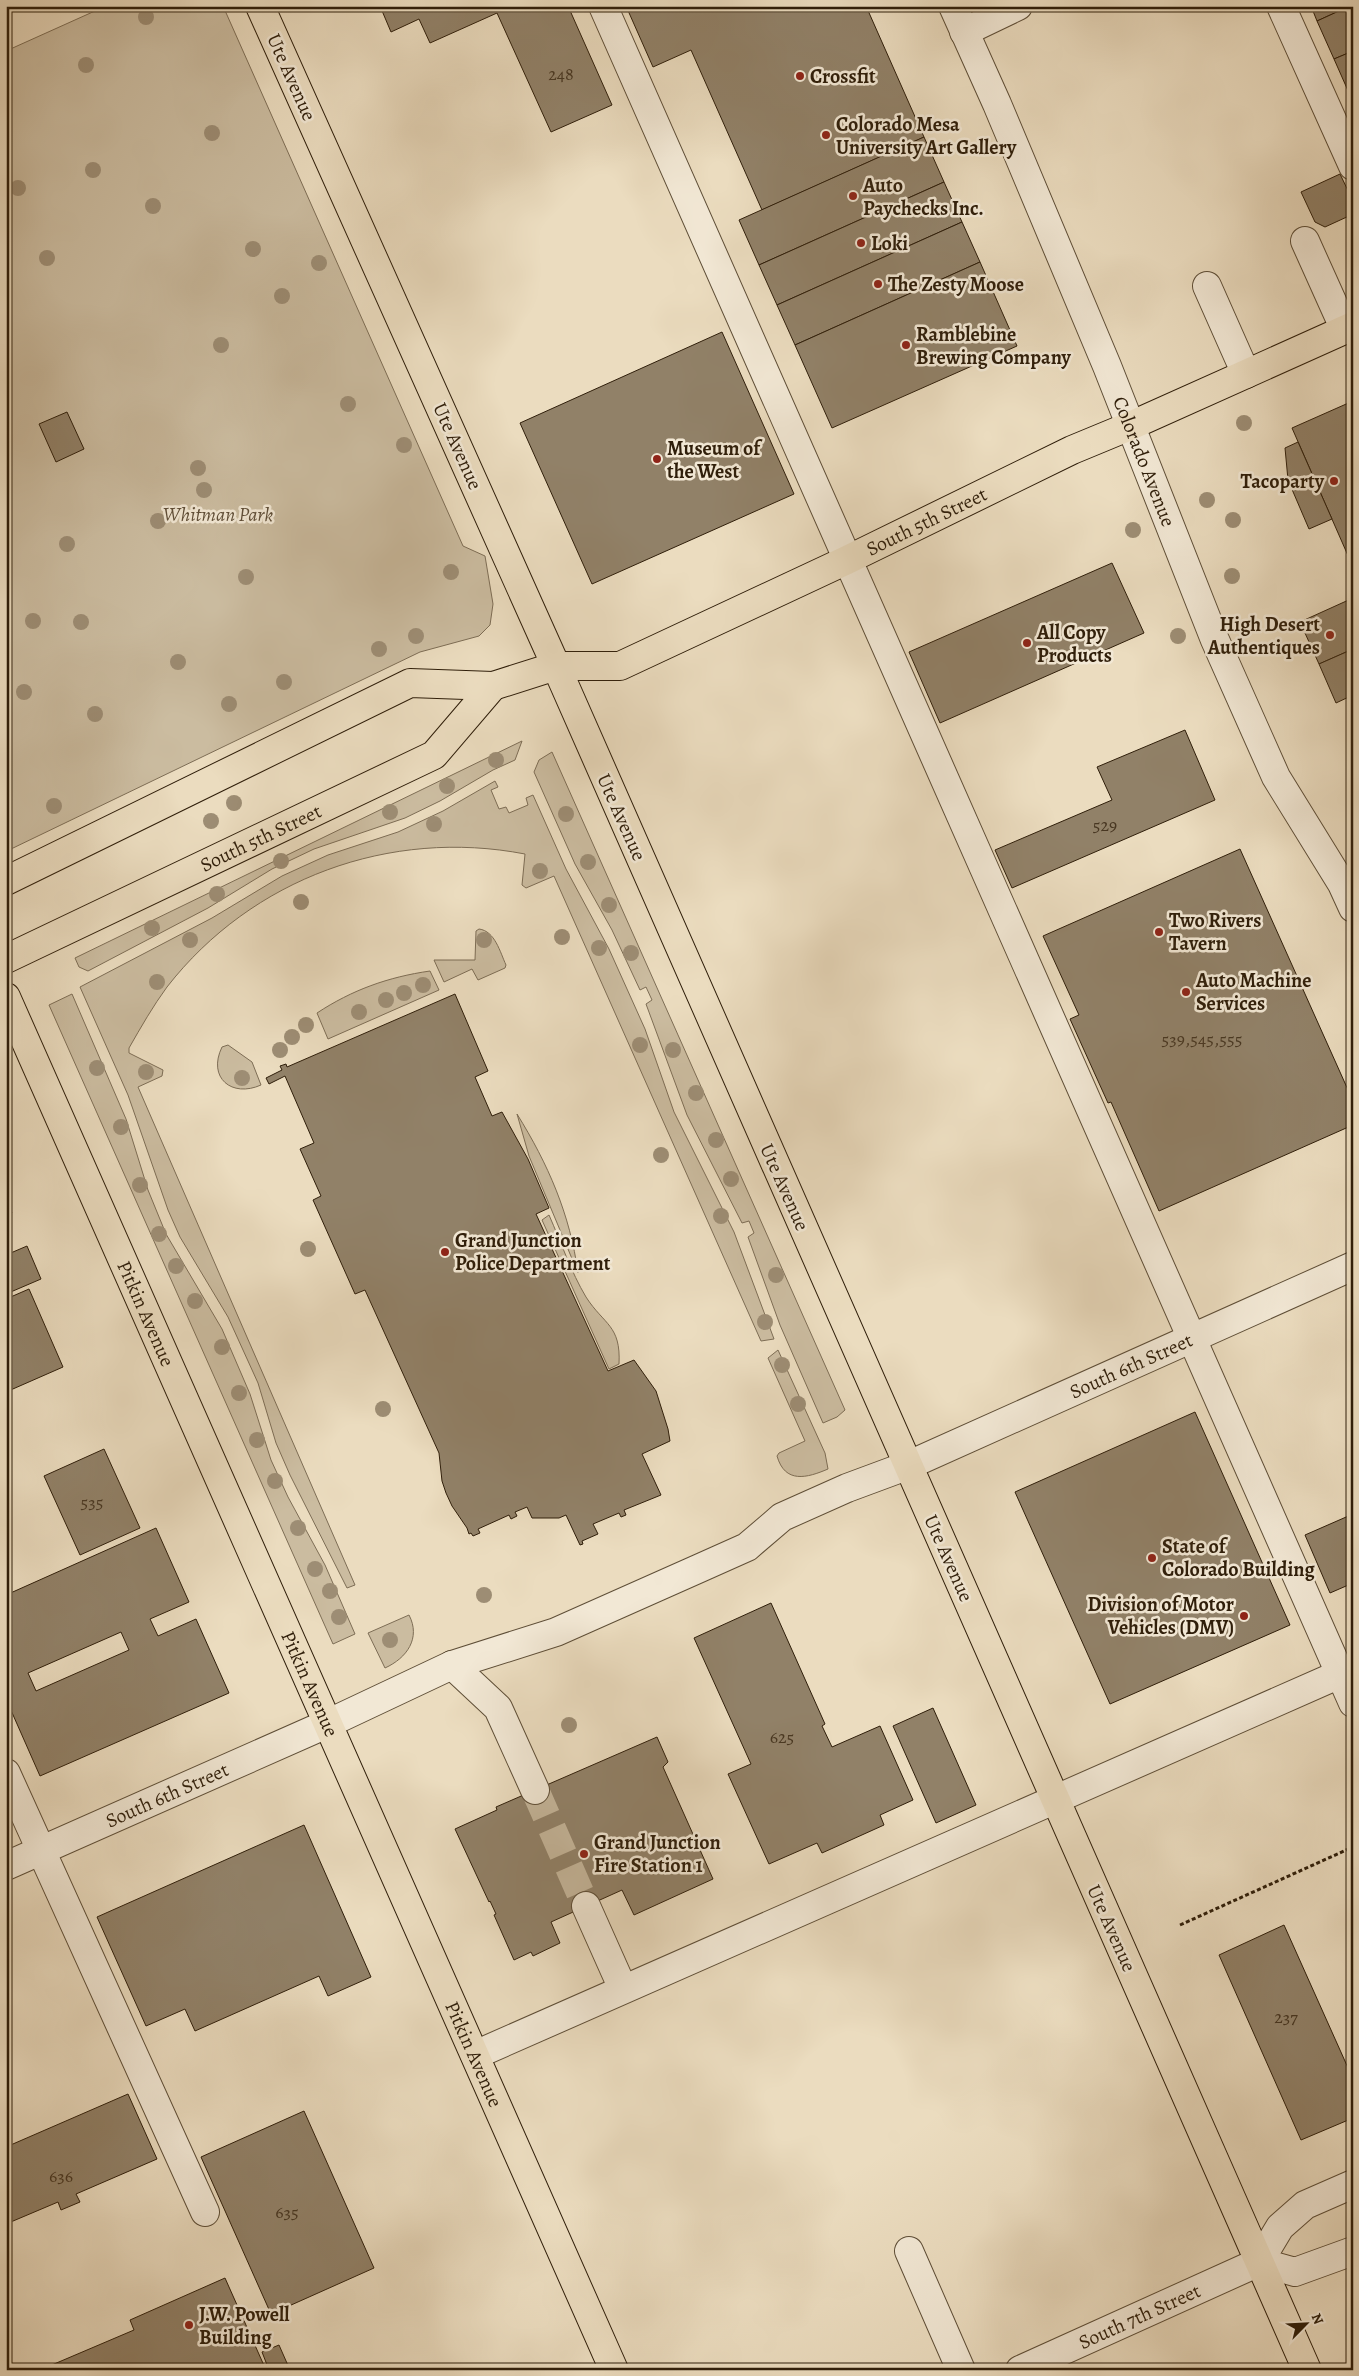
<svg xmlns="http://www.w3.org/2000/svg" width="1359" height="2376" font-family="Alegreya,serif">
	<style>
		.green { fill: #cbbca0; stroke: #7d6d55 }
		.building { fill: #918168; stroke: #2f1e0a; fill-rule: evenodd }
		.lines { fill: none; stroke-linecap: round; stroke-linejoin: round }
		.minor-tunnel { stroke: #c5b69b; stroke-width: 28; stroke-dasharray: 28 14; stroke-linecap: butt }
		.minor-casing { stroke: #5e4e37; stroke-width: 30 }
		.major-casing { stroke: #2f1e0a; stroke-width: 30 }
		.highway-casing { stroke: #2f1e0a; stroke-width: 30 }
		.path { stroke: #2f1e0a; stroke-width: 3; stroke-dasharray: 4 2.5; stroke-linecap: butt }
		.minor { stroke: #f2e8d5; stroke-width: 28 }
		.major { stroke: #ebdcbf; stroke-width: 28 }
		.highway { stroke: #ebdcbf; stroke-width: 28 }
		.tree { fill: #9d8d74 }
		.poi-dot { fill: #8f2418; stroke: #f2e8d5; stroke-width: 2 }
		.labels { text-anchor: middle; stroke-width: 5; stroke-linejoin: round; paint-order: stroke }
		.number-label { font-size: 18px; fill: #483722 }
		.poi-label { font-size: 20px; font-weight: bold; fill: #2f1e0a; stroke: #f2e8d5; text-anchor: start }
		.street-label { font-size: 20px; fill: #2f1e0a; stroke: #f2e8d5 }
		.park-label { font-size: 20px; font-style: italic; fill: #5e4d37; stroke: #f2e8d5 }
	</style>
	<rect width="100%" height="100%" fill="#ebdcbf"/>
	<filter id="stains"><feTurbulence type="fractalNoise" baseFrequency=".004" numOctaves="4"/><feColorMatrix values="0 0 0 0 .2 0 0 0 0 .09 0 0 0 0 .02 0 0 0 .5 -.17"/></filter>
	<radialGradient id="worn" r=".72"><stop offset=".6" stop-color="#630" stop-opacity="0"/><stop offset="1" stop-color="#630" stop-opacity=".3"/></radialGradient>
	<g class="green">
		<polygon points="106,6 223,6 463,546 485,556 493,604 490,625 479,636 420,652 11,849 6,849 6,51"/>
		<polygon points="522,741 515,760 493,770 440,801 405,818 314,849 272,869 208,908 88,971 79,967 75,958"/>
		<polygon points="552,752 845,1410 837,1417 823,1423 780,1325 748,1237 754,1233 749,1221 742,1223 687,1115 646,1004 652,1000 646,987 640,990 612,930 575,864 534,772 539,760"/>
		<path d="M495 781 498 787 491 790 499 809 506 807 509 813 528 805 526 798 533 795 566 869 609 949 645 1029 674 1112 734 1232 774 1339 761 1341 554 876 526 888 522 885 525 854C390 828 252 878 167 987 153 1006 141 1027 129 1048V1053L163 1070 162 1076 138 1087 355 1585 347 1588 290 1475 276 1443 258 1383 228 1317 180 1237 168 1210 128 1095 80 987 212 918 282 876 328 855 398 832 443 811Z"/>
		<path d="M479 929C495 931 500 952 506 965L505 968 478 980 472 969 444 982 434 960H475L476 931Z"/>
		<path d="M430 971 439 990 328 1039 317 1013C352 990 388 977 430 971Z"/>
		<polygon points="72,994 126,1119 148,1190 166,1234 222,1329 250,1394 271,1460 288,1497 325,1565 355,1634 333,1644 49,1005"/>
		<path d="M228 1045 252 1062 261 1085C232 1098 207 1078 222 1047Z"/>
		<path d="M517 1114C548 1164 570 1214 578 1273L529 1156Z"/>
		<path d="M549 1215C561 1242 571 1272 586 1297 604 1325 621 1325 619 1364L609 1369 542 1220Z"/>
		<path d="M778 1350 825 1453 828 1469C807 1478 785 1484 777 1456L779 1453 805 1441 768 1358Z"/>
		<path d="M409 1615C421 1638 407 1658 385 1668L368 1633Z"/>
	</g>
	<g class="building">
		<polygon points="380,6 568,6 612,105 551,132 497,13 430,43 419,19 391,32"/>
		<polygon points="626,6 866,6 924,137 762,210 691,50 653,67"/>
		<polygon points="1311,6 1350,6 1317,21"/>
		<polygon points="1350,6 1353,6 1353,51 1334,59 1317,21"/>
		<polygon points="1353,51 1353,102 1334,59"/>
		<polygon points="924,137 944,182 759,265 739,220"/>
		<polygon points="1340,174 1353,201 1353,208 1349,216 1325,227 1315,222 1301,192"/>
		<polygon points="944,182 962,222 777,305 759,265"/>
		<polygon points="962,222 980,262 795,345 777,305"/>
		<polygon points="980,262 1017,346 832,428 795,345"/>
		<polygon points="722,332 794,494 592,584 520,423"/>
		<polygon points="1353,401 1353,567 1292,428"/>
		<polygon points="67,412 84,449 56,462 39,424"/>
		<polygon points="1298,442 1332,519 1309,529 1288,480 1285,448"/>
		<polygon points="1112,563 1144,633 940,723 909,652"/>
		<polygon points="1353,598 1353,649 1319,664 1300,622"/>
		<polygon points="1353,649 1353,695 1336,703 1319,664"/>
		<polygon points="1185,730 1215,800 1012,888 995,850 1112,800 1097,767"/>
		<polygon points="1240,849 1353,1101 1353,1125 1159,1211 1111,1102 1108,1103 1070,1019 1079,1015 1043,936"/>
		<polygon points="455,994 488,1071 475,1077 492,1116 502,1112 528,1159 549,1208 536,1214 608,1371 634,1360 656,1391 668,1429 670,1441 642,1454 661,1495 624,1510 626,1515 621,1517 619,1513 593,1524 598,1534 582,1541 583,1544 580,1545 566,1515 559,1518 532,1518 527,1507 515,1512 517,1516 511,1519 509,1515 478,1529 480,1533 473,1536 471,1533 469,1534 467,1528 452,1506 446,1493 442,1481 439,1453 365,1290 355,1294 313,1200 321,1196 300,1149 314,1143 285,1076 269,1084 266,1078 282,1070 280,1066 286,1064 287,1067"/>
		<polygon points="6,1202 12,1213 6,1215"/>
		<polygon points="27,1246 41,1279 6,1294 6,1255"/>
		<polygon points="29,1289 63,1367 6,1392 6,1299"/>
		<polygon points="1195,1412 1290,1625 1110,1704 1015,1492"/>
		<polygon points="104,1449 140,1528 80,1555 44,1476"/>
		<polygon points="1353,1514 1353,1583 1330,1593 1305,1535"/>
		<path d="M156 1528 189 1602 150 1619 158 1636 196 1619 229 1693 40 1776 6 1699V1595ZM121 1632 129 1650 36 1691 28 1673Z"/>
		<polygon points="771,1603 825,1724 822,1726 832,1747 880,1726 913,1800 880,1815 884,1825 822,1853 817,1843 769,1864 728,1774 751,1764 694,1638"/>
		<polygon points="933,1708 976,1805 936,1823 893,1726"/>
		<polygon points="657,1737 668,1762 663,1767 713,1879 634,1915 622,1890 551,1922 560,1943 533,1956 531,1952 514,1960 494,1915 496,1914 490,1901 489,1902 455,1829 497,1810 496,1807"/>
		<polygon points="304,1825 371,1977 328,1996 319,1976 195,2031 185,2009 146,2026 97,1917"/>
		<polygon points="1284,1925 1353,2079 1353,2118 1301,2140 1219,1955"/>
		<polygon points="128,2094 157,2159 76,2194 80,2202 61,2210 58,2202 6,2224 6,2147"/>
		<polygon points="304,2111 374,2268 271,2314 201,2157"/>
		<polygon points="225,2278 266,2370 40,2370 134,2330 130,2320"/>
		<polygon points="279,2345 290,2370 269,2370 262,2352"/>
	</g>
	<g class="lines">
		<polyline class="minor-tunnel" points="535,1790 586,1906"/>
		<defs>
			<g id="minor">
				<polyline points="603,6 1353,1703"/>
				<path id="s1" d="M953 6 997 104 1107 366 1215 640 1276 777 1342 884 1353 908"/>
				<polyline points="1281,6 1353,166"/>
				<polyline points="964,32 1018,6"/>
				<polyline points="1305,241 1345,330"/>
				<polyline points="1207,286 1246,374"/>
				<polyline points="452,1665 498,1708 535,1790"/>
				<polyline points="6,1773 205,2212"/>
				<path id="s2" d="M6 1866 329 1723 452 1665 556 1632 700 1568 747 1547 782 1517 847 1488 909 1465 1353 1266"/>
				<polyline points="586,1906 623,1989"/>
				<polyline points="475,2055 1340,1674"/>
				<polyline points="909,2251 961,2370"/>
				<polyline points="1259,2262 1295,2272 1353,2251"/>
				<path id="s3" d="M1020 2370 1259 2262 1280 2227 1305 2205 1353 2184"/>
			</g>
			<g id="major">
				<path id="s4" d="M6 997 614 2370"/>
				<path id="s5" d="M1307 2370 556 666H620L847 560 1072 450 1130 426 1353 326"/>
			</g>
			<g id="highway">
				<polyline points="6,881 410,683 493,686 556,666 260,6"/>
				<path id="s6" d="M6 959 434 755 493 686"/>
			</g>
		</defs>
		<use href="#minor" class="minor-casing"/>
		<use href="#major" class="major-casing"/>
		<use href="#highway" class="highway-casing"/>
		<polyline class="path" points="1180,1925 1353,1847"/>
		<use href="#minor" class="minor"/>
		<use href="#major" class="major"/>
		<use href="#highway" class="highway"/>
	</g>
	<g class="tree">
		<circle cx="146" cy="17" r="8"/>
		<circle cx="86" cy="65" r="8"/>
		<circle cx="212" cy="133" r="8"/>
		<circle cx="93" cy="170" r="8"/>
		<circle cx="18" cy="188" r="8"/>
		<circle cx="153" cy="206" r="8"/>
		<circle cx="253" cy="249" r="8"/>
		<circle cx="47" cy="258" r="8"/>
		<circle cx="319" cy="263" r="8"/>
		<circle cx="282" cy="296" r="8"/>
		<circle cx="221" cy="345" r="8"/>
		<circle cx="348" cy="404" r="8"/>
		<circle cx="1244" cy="423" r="8"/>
		<circle cx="404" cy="445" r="8"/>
		<circle cx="198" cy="468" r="8"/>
		<circle cx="204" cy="490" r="8"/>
		<circle cx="1207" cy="500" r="8"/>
		<circle cx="1233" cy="520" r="8"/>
		<circle cx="158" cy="521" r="8"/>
		<circle cx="1133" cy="530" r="8"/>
		<circle cx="67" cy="544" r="8"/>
		<circle cx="451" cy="572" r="8"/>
		<circle cx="1232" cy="576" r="8"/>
		<circle cx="246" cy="577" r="8"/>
		<circle cx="33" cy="621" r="8"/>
		<circle cx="81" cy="622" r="8"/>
		<circle cx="416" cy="636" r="8"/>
		<circle cx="1178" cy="636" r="8"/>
		<circle cx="379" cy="649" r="8"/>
		<circle cx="178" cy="662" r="8"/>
		<circle cx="284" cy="682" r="8"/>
		<circle cx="24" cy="692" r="8"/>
		<circle cx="229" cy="704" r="8"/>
		<circle cx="95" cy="714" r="8"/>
		<circle cx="496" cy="760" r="8"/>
		<circle cx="447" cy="786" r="8"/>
		<circle cx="234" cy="803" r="8"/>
		<circle cx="54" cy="806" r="8"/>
		<circle cx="390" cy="812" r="8"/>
		<circle cx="566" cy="814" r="8"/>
		<circle cx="211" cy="821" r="8"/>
		<circle cx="434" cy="824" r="8"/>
		<circle cx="281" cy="861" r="8"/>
		<circle cx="588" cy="862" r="8"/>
		<circle cx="540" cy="871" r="8"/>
		<circle cx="217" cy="894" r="8"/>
		<circle cx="301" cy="902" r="8"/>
		<circle cx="609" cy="905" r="8"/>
		<circle cx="152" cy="928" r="8"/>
		<circle cx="562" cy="937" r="8"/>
		<circle cx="190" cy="940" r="8"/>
		<circle cx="484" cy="940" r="8"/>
		<circle cx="599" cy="948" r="8"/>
		<circle cx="631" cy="953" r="8"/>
		<circle cx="157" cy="982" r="8"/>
		<circle cx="423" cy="985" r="8"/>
		<circle cx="404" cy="993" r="8"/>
		<circle cx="386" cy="1000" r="8"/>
		<circle cx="359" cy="1012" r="8"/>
		<circle cx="306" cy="1025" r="8"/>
		<circle cx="292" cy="1037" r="8"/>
		<circle cx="640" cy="1045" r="8"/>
		<circle cx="280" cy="1050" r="8"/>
		<circle cx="673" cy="1050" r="8"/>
		<circle cx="97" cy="1068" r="8"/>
		<circle cx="146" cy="1072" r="8"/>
		<circle cx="242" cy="1078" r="8"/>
		<circle cx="696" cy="1093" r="8"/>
		<circle cx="121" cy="1127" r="8"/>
		<circle cx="716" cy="1140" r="8"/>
		<circle cx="661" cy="1155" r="8"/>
		<circle cx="731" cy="1179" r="8"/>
		<circle cx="140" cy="1185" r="8"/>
		<circle cx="721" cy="1216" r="8"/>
		<circle cx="159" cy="1234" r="8"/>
		<circle cx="308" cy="1249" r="8"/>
		<circle cx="176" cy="1266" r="8"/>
		<circle cx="776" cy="1275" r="8"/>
		<circle cx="195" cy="1301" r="8"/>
		<circle cx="765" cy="1322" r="8"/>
		<circle cx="222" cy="1347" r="8"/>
		<circle cx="782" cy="1365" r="8"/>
		<circle cx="239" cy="1393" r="8"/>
		<circle cx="798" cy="1404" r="8"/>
		<circle cx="383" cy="1409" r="8"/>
		<circle cx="257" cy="1440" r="8"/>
		<circle cx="275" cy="1481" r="8"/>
		<circle cx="298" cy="1528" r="8"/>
		<circle cx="315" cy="1569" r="8"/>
		<circle cx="330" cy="1591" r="8"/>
		<circle cx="484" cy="1595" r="8"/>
		<circle cx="339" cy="1617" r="8"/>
		<circle cx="390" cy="1640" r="8"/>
		<circle cx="569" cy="1725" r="8"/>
	</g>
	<g class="poi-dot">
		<circle cx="800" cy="76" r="5"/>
		<circle cx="826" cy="135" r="5"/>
		<circle cx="853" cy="196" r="5"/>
		<circle cx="861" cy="243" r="5"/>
		<circle cx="878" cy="284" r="5"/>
		<circle cx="906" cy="345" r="5"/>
		<circle cx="657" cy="459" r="5"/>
		<circle cx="1334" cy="481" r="5"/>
		<circle cx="1330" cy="635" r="5"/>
		<circle cx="1027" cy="643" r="5"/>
		<circle cx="1159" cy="932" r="5"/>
		<circle cx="1186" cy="992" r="5"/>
		<circle cx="445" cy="1252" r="5"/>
		<circle cx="1152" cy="1558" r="5"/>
		<circle cx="1244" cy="1616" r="5"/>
		<circle cx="584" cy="1854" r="5"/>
		<circle cx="189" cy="2325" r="5"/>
	</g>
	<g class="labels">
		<g class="number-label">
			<text x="561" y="80">248</text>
			<text x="1105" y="831">529</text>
			<text x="1202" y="1045">539,545,555</text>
			<text x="92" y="1508">535</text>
			<text x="782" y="1743">625</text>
			<text x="1286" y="2023">237</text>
			<text x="61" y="2182">636</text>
			<text x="287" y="2218">635</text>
		</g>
		<g class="poi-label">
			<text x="810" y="83">Crossfit</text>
			<text x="836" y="131">Colorado Mesa<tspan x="836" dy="23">University Art Gallery</tspan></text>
			<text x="863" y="192">Auto<tspan x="863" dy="23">Paychecks Inc.</tspan></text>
			<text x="871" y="250">Loki</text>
			<text x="888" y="291">The Zesty Moose</text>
			<text x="916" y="341">Ramblebine<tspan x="916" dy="23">Brewing Company</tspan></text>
			<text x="667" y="455">Museum of<tspan x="667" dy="23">the West</tspan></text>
			<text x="1324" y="488" text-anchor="end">Tacoparty</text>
			<text x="1320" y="631" text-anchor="end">High Desert<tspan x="1320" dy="23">Authentiques</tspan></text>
			<text x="1037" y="639">All Copy<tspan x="1037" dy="23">Products</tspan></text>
			<text x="1169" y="927">Two Rivers<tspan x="1169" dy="23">Tavern</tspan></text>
			<text x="1196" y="987">Auto Machine<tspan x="1196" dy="23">Services</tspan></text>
			<text x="455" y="1247">Grand Junction<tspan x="455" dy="23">Police Department</tspan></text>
			<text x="1162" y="1553">State of<tspan x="1162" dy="23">Colorado Building</tspan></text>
			<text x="1234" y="1611" text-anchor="end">Division of Motor<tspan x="1234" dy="23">Vehicles (DMV)</tspan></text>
			<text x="594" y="1849">Grand Junction<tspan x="594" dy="23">Fire Station 1</tspan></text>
			<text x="199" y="2321">J.W. Powell<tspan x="199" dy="23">Building</tspan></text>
		</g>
		<g class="street-label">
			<text transform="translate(292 77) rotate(66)" y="7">Ute Avenue</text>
			<text transform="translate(458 446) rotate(66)" y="7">Ute Avenue</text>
			<text dy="7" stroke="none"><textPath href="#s1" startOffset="494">Colorado Avenue</textPath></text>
			<text dy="7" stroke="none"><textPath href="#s5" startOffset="2265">South 5th Street</textPath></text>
			<text transform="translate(622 817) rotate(66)" y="7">Ute Avenue</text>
			<text dy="7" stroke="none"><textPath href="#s6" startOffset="282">South 5th Street</textPath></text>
			<text transform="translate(785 1187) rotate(66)" y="7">Ute Avenue</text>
			<text dy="7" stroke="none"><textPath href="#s4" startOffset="346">Pitkin Avenue</textPath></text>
			<text dy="7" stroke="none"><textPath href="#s2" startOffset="1234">South 6th Street</textPath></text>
			<text transform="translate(949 1558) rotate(66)" y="7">Ute Avenue</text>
			<text dy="7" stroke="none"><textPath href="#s4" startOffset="751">Pitkin Avenue</textPath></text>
			<text dy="7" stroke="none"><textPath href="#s2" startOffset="176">South 6th Street</textPath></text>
			<text transform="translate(1112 1928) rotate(66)" y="7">Ute Avenue</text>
			<text dy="7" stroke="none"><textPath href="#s4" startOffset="1156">Pitkin Avenue</textPath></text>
			<text dy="7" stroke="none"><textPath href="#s3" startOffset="131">South 7th Street</textPath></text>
		</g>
		<g class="park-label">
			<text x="218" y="521">Whitman Park</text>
		</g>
	</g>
	<rect width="1359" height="2376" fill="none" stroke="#ebdcbf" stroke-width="25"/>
	<rect x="8" y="8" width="1344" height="2361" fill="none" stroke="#2f1e0a" stroke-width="2.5"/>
	<rect x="12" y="12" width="1334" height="2351" fill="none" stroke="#2f1e0a"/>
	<g transform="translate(1306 2324) rotate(66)" stroke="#f2e8d5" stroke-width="4" paint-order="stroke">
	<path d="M0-4L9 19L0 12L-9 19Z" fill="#2f1e0a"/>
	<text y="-8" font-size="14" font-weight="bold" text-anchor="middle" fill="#2f1e0a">N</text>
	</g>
	<rect width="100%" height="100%" filter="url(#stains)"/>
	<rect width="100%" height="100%" fill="url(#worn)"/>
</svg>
